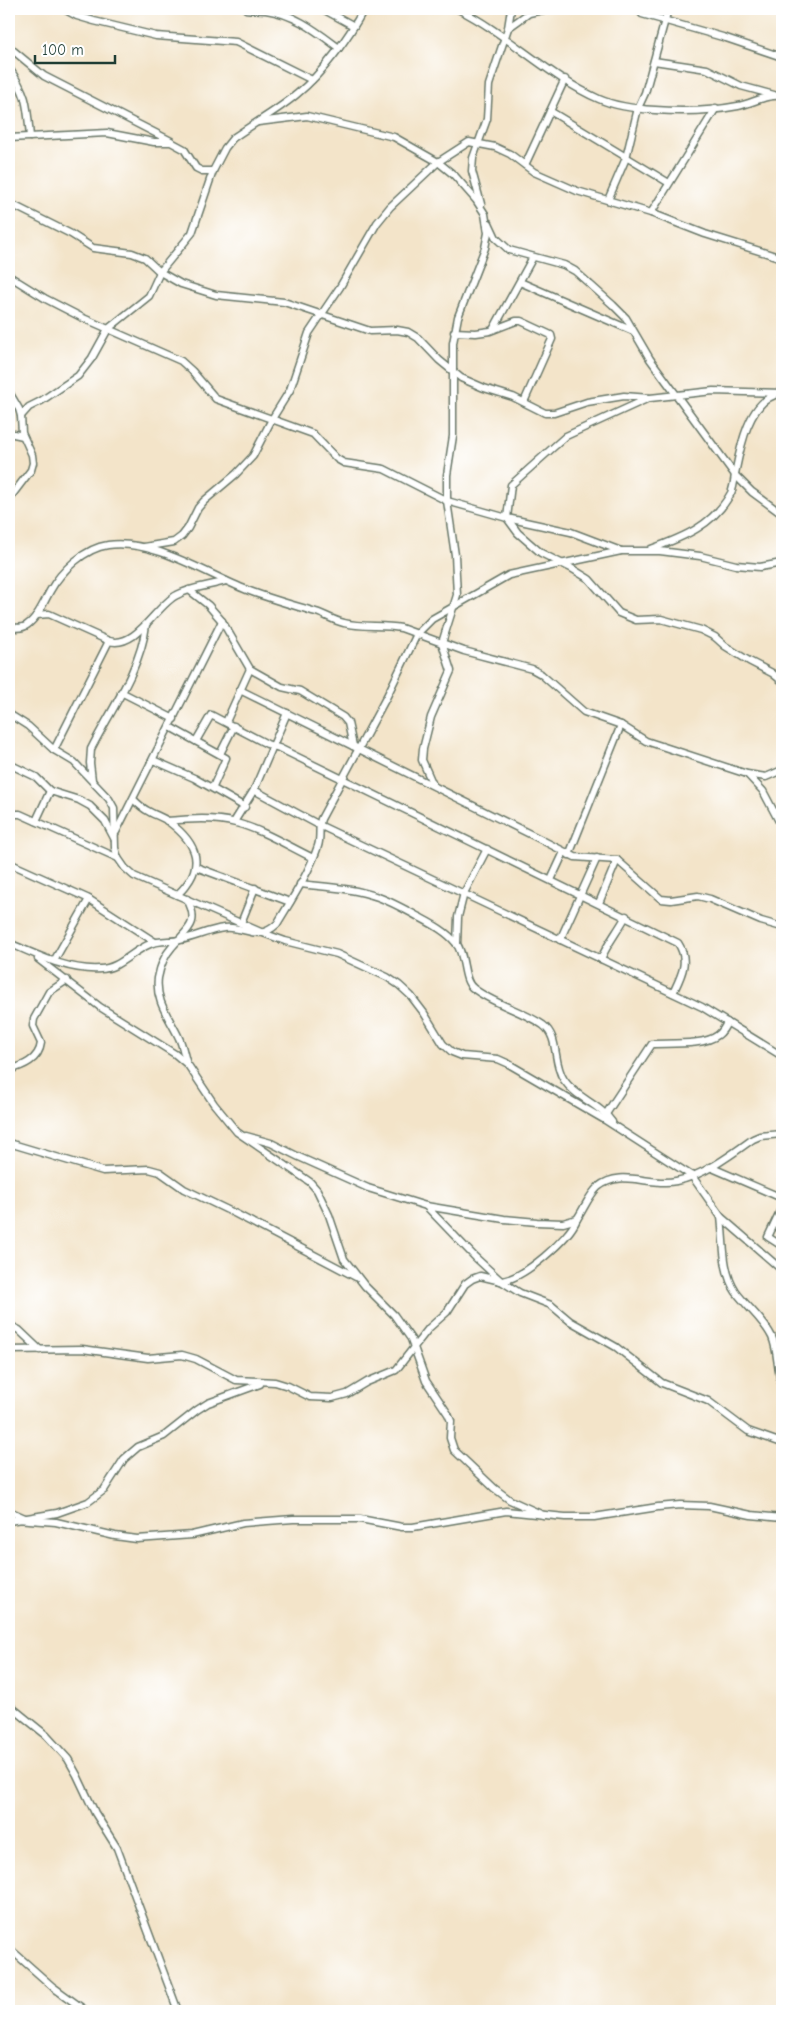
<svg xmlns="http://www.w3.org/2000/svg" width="791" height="2020" font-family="'Comic Neue',sans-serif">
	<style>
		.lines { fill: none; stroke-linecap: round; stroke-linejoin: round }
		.minor-casing { stroke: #697768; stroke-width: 9 }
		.minor { stroke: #fff; stroke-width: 6 }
	</style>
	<rect width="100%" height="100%" fill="#fff"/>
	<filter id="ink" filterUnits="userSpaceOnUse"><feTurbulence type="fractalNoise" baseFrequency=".02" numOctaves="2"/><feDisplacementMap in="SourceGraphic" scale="10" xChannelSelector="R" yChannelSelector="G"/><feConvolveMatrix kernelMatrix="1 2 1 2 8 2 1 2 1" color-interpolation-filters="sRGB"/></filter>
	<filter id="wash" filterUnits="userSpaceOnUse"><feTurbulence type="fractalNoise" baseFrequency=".0096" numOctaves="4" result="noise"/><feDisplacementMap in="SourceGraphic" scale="20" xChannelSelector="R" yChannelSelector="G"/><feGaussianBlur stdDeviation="1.12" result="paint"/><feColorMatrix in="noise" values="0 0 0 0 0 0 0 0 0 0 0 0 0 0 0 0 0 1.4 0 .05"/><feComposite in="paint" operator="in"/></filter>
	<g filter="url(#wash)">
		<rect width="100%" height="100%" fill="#f3e4c9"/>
	</g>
	<g filter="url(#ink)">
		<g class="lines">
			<defs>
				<g id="minor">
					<polyline points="64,9 77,16 94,21 156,36 236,42 312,80"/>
					<path d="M246 9C252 10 259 9 266 10 295 14 316 31 339 48"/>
					<polyline points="323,9 354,26"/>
					<path d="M458 9C508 34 549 77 599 99 615 106 637 109 655 110 681 112 712 111 738 106 753 103 767 94 782 96"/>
					<polyline points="638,9 642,14 726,38 782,57"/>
					<polyline points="508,28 529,13 547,9"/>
					<polyline points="9,47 44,76 171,141"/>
					<polyline points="654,61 707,69 741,86 774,95"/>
					<path d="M9 68C28 96 27 105 30 137"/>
					<polyline points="550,111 669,183"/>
					<polyline points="258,122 307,116 394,137 438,162 454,175 476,200 485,214 488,233 485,248 458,317 453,343 453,436 447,475 447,501 455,555 457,595 442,643 451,671 431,717 423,749 422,760 433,785"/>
					<polyline points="9,138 107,133 154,142 171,142 184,149 196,168 202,171 213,171"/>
					<polyline points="525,165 565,79"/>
					<polyline points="608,200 626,158 638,108 645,93 668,9"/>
					<polyline points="9,203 71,234 93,248 132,253 145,258 160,272 181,284 216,295 284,302 370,331 397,330 408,332 418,338 439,360 461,378 484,388 513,397 545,413 554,413 587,402 624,396 650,398 713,391 782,393"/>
					<polyline points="481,204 472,171 473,158 487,119 489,85 508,28 511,9"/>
					<polyline points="651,213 716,108"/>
					<polyline points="489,223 496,238 509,250 564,265 575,271 613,305 626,318 650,359 735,475 752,492 782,514"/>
					<polyline points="9,276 46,299 81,317 181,361 192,371 216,399 313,434 337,459 344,463 384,469 447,501 507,518 571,532 621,551"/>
					<polyline points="520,282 633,331"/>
					<polyline points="494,328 533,257"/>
					<polyline points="454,332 476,333 490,331 516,321 521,321 551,335 552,339 524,402"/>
					<polyline points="9,392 19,409 21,416 22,433 32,455 33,463 31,470 9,499"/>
					<polyline points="649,398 566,436 511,485 507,518 518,533 541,553 571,568 589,579 619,613 636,620 661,619 701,630 715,637 725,646 749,661 772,673 782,681"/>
					<path d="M21 416 29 407 41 401 78 376 92 358 108 329 149 296 160 272 192 233 213 171 225 148 233 138C254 123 277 111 297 94 323 73 348 38 364 9"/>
					<polyline points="9,433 23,436"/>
					<polyline points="144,547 174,542 182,536 188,528 198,508 204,501 236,474 253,456 272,419 290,390 309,333 340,287 377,223 390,207 438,162 469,142 495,147 510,154 534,172 577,191 651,213 705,234 782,258"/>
					<path d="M651 549C684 537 714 525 731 493 734 486 734 481 735 474 740 449 748 404 775 395"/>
					<polyline points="189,590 208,605 222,621 250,669 282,687 300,691 343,717 348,723 353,746"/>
					<path d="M37 615 49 614 109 641C137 649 157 604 177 595 192 587 210 586 226 581"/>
					<path d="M9 627C15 628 22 629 27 625 38 617 44 602 50 591 61 571 85 548 108 545 154 539 206 574 247 590 270 599 293 605 316 612 326 615 334 621 344 623 363 628 382 624 401 628L464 651 532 669 541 674 584 712 621 725 646 741 747 774 766 777 782 770"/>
					<polyline points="240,690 534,836 575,857 617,860 661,899 671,900 698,896 710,899 761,921 782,927"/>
					<polyline points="121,692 174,719"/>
					<polyline points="9,714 28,726 54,750 74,762 109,799 114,808 115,848 118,858 125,868 134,876 263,933 285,941 337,954 387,977 399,985 411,996 424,1013 443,1044 452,1052 462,1056 498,1059 507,1063 605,1120 692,1176 721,1217 782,1270"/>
					<polyline points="226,722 250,669"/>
					<polyline points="170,727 226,758 213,787"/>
					<path d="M196 741 211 715 267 744 279 748 678 943C690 961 681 976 673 993"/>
					<polyline points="54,750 109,641"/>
					<polyline points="220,754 234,726"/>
					<polyline points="153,760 194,778 245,807"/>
					<polyline points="9,764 36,777 50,791 79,800 90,806 105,821 114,838"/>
					<polyline points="748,775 763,791 782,827"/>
					<path d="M92 780 90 763 91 749C111 710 141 668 146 625"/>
					<polyline points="254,790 319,825 702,1007 782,1056"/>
					<path d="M133 799C138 804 142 808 148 811 154 815 163 817 169 822 198 844 207 867 177 895"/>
					<polyline points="9,819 12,814 20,814 118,858"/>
					<polyline points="36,821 50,791"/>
					<path d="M167 821C190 819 214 817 236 823 263 830 288 846 313 858"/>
					<polyline points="234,822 254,790 287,713"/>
					<polyline points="116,832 222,621"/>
					<polyline points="569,855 621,725"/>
					<polyline points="9,863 87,898 155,942"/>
					<polyline points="196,867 290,902"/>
					<polyline points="551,880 564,852"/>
					<path d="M300 884C326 887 354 888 378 897 392 902 406 910 419 917 432 924 446 931 456 943 466 955 462 980 473 988 493 1004 521 1010 543 1025 560 1038 552 1062 564 1080 576 1098 600 1104 612 1122"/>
					<path d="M187 899C201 925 186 930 172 947 164 956 160 967 158 978 155 1002 170 1018 179 1038 183 1046 184 1056 187 1064"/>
					<polyline points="599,903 617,860"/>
					<polyline points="241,923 255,888"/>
					<polyline points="560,940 597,858"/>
					<path d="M9 943C37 955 69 971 100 969 119 969 132 951 150 944 160 940 170 942 180 940 195 937 209 930 224 928 245 925 257 943 277 924 292 899 309 873 318 846 321 837 318 828 321 819L387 696 417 634 432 619 509 575 621 551H660L700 556 736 565 760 567 782 563"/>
					<polyline points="457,945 458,917 464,893 487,849"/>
					<polyline points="38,959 100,1007 175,1054 188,1065 214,1104 237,1132 310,1182 317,1190 329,1215 344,1259 365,1286 394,1315 411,1339 426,1381 448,1414 451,1421 450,1438 454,1450 494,1488 510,1500 543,1515"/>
					<path d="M601 959C607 944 618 931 626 916"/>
					<polyline points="54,961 89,899"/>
					<path d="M9 1070C23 1066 39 1060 41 1043L33 1026 34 1019 49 992 67 980"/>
					<path d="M606 1114 652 1044C670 1043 704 1046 718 1035 722 1032 725 1027 727 1022"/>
					<path d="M246 1136 271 1143 299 1157 368 1188 426 1206 504 1219 537 1222 563 1223 577 1219C584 1209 589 1195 598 1187 621 1168 650 1187 676 1181 703 1176 731 1155 753 1139L760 1136 782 1134"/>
					<polyline points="9,1143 103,1171 149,1169 160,1172 184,1189 236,1214 356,1277"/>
					<polyline points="710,1167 782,1198"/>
					<polyline points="426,1206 475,1257 500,1280"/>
					<polyline points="782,1207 768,1237 782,1246"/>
					<path d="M721 1217C724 1241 722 1272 736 1292 747 1307 764 1320 772 1337 778 1350 777 1370 782 1386"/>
					<path d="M577 1219C569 1239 523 1279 501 1281L520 1293 551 1305 570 1321 616 1347 662 1383 708 1401 748 1431 782 1443"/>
					<polyline points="9,1325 19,1330 40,1350"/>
					<polyline points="9,1350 82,1349 148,1358 182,1355 196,1359 236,1380 275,1382 288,1386 310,1397 332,1398 347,1394 367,1382 396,1370 429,1328 447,1312 465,1284 472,1279 480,1276 501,1281"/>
					<polyline points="9,1511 25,1518"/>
					<polyline points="16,1519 56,1522 115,1536 137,1539 192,1535 243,1523 293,1519 360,1519 402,1527 413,1527 506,1511 565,1517 594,1517 658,1507 680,1505 709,1506 751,1515 782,1518"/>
					<polyline points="9,1521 57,1513 88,1502 104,1490 124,1459 138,1447 164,1436 197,1410 208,1403 260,1384"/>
					<polyline points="9,1705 46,1735 68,1759 77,1775 95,1813 117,1848 178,2011"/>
					<polyline points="9,1948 53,1987 86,2011"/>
				</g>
			</defs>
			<use href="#minor" class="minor-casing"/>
			<use href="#minor" class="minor"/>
		</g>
	</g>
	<rect width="791" height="2020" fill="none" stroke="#fff" stroke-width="30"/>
	<path d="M35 55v8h80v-8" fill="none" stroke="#1f3d34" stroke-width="2.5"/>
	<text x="42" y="55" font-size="15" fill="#1f3d34" stroke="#ffffff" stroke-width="4" paint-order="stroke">100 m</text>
</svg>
